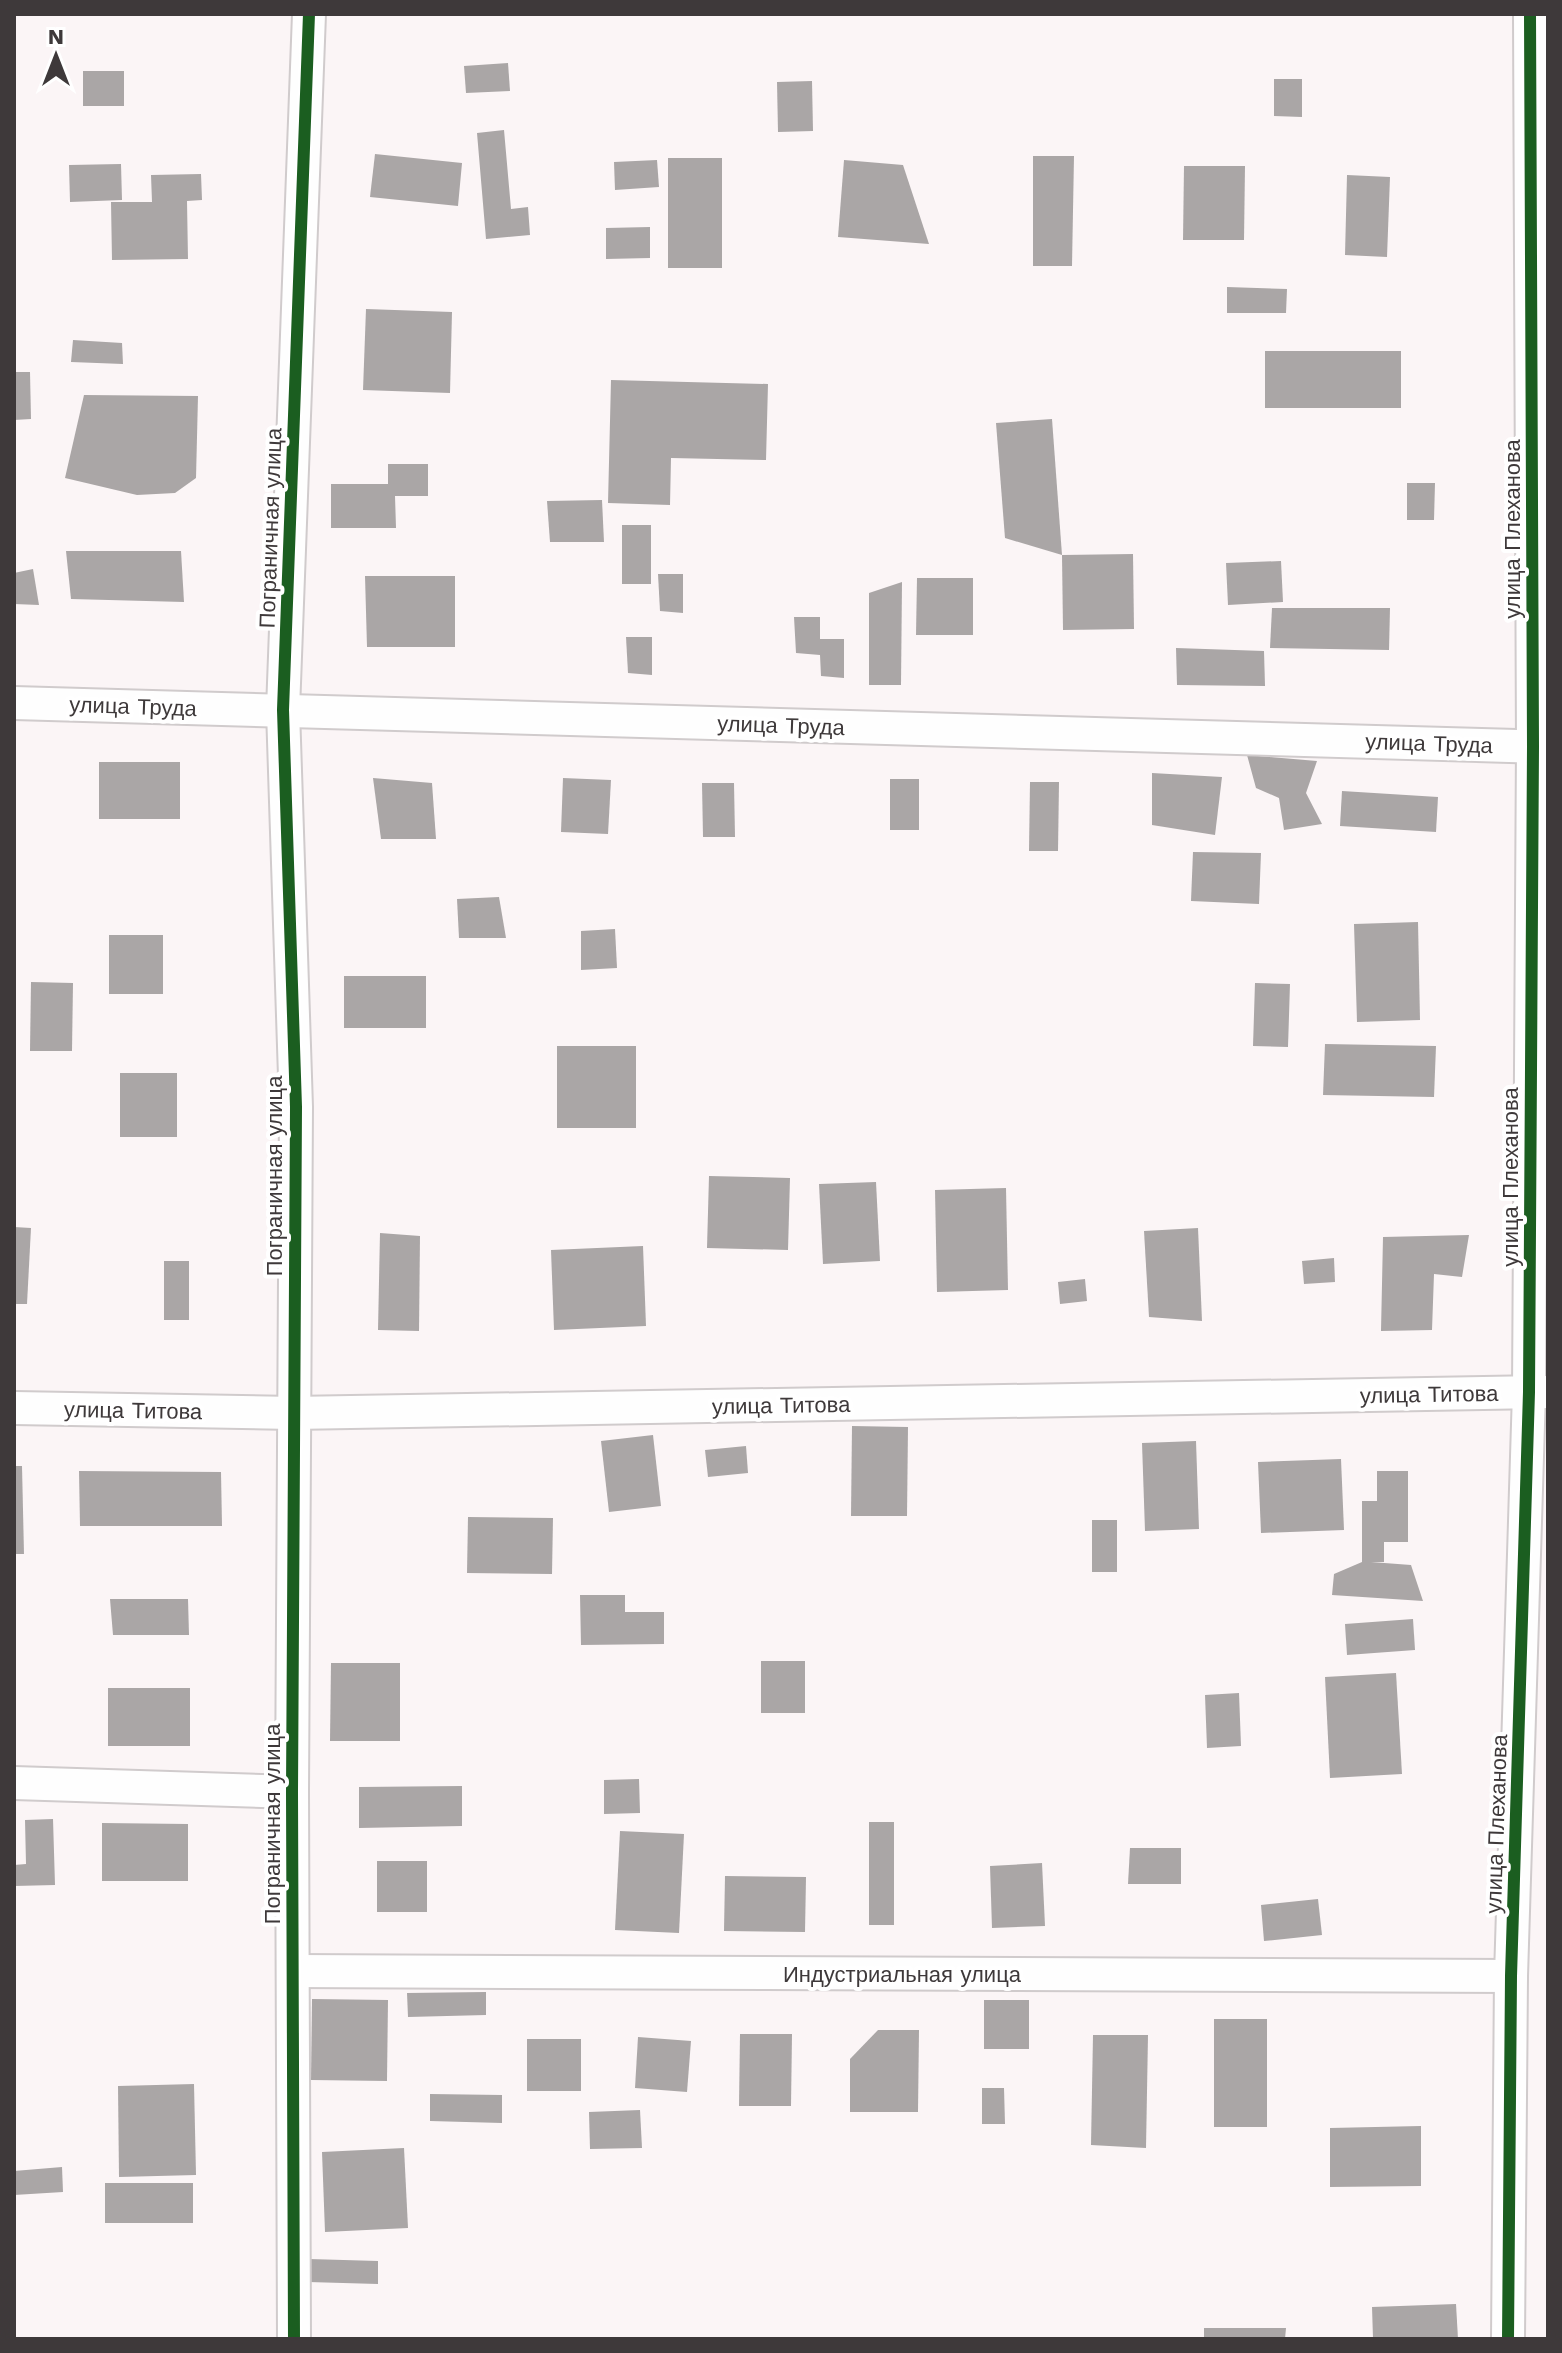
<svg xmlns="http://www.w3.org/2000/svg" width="1562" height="2353" font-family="'Work Sans',sans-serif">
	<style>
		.building { fill: #aaa6a6 }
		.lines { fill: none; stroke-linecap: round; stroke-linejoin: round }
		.street-casing { stroke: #d0cbcc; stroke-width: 36 }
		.street { stroke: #fefefe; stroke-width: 32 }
		.cycleway-casing { stroke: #fff; stroke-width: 17 }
		.cycleway { stroke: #1b5e20; stroke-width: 12 }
		.labels { text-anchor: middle; stroke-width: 8; stroke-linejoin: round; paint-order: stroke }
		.street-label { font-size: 22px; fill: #3e393a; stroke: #fff }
	</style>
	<rect width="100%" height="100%" fill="#fbf5f6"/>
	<g class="building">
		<polygon points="508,63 510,91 466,93 464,66"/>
		<rect x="83" y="71" width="41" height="35"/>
		<polygon points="1274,79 1302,79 1302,117 1274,116"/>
		<polygon points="812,81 813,131 778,132 777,82"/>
		<polygon points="504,130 511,209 528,207 530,235 486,239 477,133"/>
		<polygon points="375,154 462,163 458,206 370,197"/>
		<polygon points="1033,156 1074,156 1072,266 1033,266"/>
		<rect x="668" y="158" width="54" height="110"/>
		<polygon points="657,160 659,187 615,190 614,162"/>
		<polygon points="844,160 903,165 929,244 838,237"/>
		<polygon points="121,164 122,200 70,202 69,165"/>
		<polygon points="1184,166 1245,166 1244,240 1183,240"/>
		<polygon points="201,174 202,200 187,201 188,259 112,260 111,202 152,202 151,175"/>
		<polygon points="1347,175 1390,177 1387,257 1345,255"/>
		<polygon points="650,227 650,258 606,259 606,228"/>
		<polygon points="1227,287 1287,289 1286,313 1227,313"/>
		<polygon points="366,309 452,312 450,393 363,390"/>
		<polygon points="73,340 122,343 123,364 71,362"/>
		<rect x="1265" y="351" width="136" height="57"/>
		<polygon points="14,372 30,372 31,419 14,420"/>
		<polygon points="611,380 768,384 766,460 671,458 670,505 608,503"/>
		<polygon points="84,395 198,396 196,478 175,493 137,495 65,478"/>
		<polygon points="1052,419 1062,555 1005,538 996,423"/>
		<polygon points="388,464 428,464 428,496 395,496 396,528 331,528 331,484 388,484"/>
		<polygon points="1407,483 1435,483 1434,520 1407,520"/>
		<polygon points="602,500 604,542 550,542 547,501"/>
		<rect x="622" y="525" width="29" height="59"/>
		<polygon points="66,551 181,551 184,602 71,599"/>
		<polygon points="1133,554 1134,629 1063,630 1062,555"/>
		<polygon points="1281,561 1283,602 1228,605 1226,563"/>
		<polygon points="33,569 39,605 14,604 14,573"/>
		<polygon points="658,574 683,574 683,613 660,611"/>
		<polygon points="365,576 455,576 455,647 367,647"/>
		<polygon points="917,578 973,578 973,635 916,635"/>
		<polygon points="902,582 901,685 869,685 869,593"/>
		<polygon points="1272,608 1390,608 1389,650 1270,648"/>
		<polygon points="794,617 820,617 820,639 844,639 844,678 821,676 820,655 796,653"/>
		<polygon points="626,637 652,637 652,675 628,673"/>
		<polygon points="1176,648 1264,651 1265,686 1177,685"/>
		<polygon points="1247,755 1317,761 1306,793 1322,824 1284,830 1279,798 1256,788"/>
		<rect x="99" y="762" width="81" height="57"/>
		<polygon points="1152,773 1222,777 1215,835 1152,825"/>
		<polygon points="373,778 432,783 436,839 381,839"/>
		<polygon points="563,778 611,780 608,834 561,832"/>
		<rect x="890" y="779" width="29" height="51"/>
		<polygon points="1030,782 1059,782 1058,851 1029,851"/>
		<polygon points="702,783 734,783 735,837 703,837"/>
		<polygon points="1342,791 1438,797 1436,832 1340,826"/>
		<polygon points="1193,852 1261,853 1259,904 1191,901"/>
		<polygon points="499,897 506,938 459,938 457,899"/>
		<polygon points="1418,922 1420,1020 1357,1022 1354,924"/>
		<polygon points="615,929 617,968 581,970 581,931"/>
		<rect x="109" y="935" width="54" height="59"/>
		<rect x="344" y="976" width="82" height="52"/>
		<polygon points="31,982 73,983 72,1051 30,1051"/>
		<polygon points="1255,983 1290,984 1288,1047 1253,1046"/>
		<polygon points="1325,1044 1436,1046 1434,1097 1323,1095"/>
		<rect x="557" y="1046" width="79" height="82"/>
		<rect x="120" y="1073" width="57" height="64"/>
		<polygon points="709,1176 790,1178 788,1250 707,1248"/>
		<polygon points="876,1182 880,1261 823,1264 819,1184"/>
		<polygon points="1006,1188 1008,1290 937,1292 935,1190"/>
		<polygon points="14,1227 31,1228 27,1304 14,1304"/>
		<polygon points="1198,1228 1202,1321 1149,1317 1144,1231"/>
		<polygon points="380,1233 420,1236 419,1331 378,1330"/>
		<polygon points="1469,1235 1462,1277 1434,1274 1432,1330 1381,1331 1383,1237"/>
		<polygon points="643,1246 646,1326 554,1330 551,1250"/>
		<polygon points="1334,1258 1335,1282 1304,1284 1302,1261"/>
		<rect x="164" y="1261" width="25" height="59"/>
		<polygon points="1085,1279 1087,1301 1060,1304 1058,1282"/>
		<polygon points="852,1426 908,1427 907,1516 851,1516"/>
		<polygon points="653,1435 661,1506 609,1512 601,1441"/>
		<polygon points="1196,1441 1199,1529 1145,1531 1142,1443"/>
		<polygon points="746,1446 748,1473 708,1477 705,1450"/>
		<polygon points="1341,1459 1344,1530 1261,1533 1258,1462"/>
		<polygon points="14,1466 22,1466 24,1554 14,1554"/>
		<polygon points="79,1471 221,1472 222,1526 80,1526"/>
		<polygon points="1377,1471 1408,1471 1408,1542 1384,1542 1384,1562 1371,1562 1411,1565 1423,1601 1332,1595 1334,1574 1362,1562 1362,1501 1377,1501"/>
		<polygon points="468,1517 553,1518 552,1574 467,1573"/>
		<rect x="1092" y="1520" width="25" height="52"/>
		<polygon points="580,1595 625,1595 625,1612 664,1612 664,1644 581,1645"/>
		<polygon points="110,1599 188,1599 189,1635 113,1635"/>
		<polygon points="1413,1619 1415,1650 1347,1655 1345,1624"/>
		<rect x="761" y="1661" width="44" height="52"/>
		<polygon points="331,1663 400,1663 400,1741 330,1741"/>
		<polygon points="1396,1673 1402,1774 1330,1778 1325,1677"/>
		<rect x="108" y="1688" width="82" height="58"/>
		<polygon points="1239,1693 1241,1746 1207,1748 1205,1695"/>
		<polygon points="639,1779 640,1813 604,1814 604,1780"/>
		<polygon points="462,1786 462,1826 359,1828 359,1787"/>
		<polygon points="53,1819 55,1885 14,1886 14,1865 26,1864 25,1820"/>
		<rect x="869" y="1822" width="25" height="103"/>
		<polygon points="102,1823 188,1824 188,1881 102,1881"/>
		<polygon points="620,1831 684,1834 679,1933 615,1930"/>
		<polygon points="1130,1848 1181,1848 1181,1884 1128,1884"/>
		<rect x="377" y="1861" width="50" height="51"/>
		<polygon points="1042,1863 1045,1926 992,1928 990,1866"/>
		<polygon points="725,1876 806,1877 805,1932 724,1931"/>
		<polygon points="1318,1899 1322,1935 1264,1941 1261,1905"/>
		<polygon points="486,1992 486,2015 408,2017 407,1993"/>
		<polygon points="312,1999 388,2000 387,2081 311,2080"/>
		<rect x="984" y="2000" width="45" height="49"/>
		<rect x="1214" y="2019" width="53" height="108"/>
		<polygon points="878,2030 919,2030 918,2112 850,2112 850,2059"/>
		<polygon points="740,2034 792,2034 791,2106 739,2106"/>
		<polygon points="1093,2035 1148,2035 1146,2148 1091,2145"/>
		<polygon points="638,2037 691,2041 687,2092 635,2088"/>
		<rect x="527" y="2039" width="54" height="52"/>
		<polygon points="194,2084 196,2175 119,2177 118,2086"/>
		<polygon points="982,2088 1004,2088 1005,2124 982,2124"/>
		<polygon points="430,2094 502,2095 502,2123 430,2121"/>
		<polygon points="640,2110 642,2148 590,2149 589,2112"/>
		<polygon points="1421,2126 1421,2186 1330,2187 1330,2128"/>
		<polygon points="404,2148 408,2228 325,2232 322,2152"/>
		<polygon points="62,2167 63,2192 14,2195 14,2171"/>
		<rect x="105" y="2183" width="88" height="40"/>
		<polygon points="309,2259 378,2261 378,2284 308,2282"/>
		<polygon points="1456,2304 1458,2339 1373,2339 1372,2307"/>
		<polygon points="1204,2328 1286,2328 1285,2339 1204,2339"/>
	</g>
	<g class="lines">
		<defs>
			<g id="street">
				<polyline points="14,703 1548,747"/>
				<polyline points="14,1408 293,1413 1548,1392"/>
				<polyline points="14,1783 292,1792"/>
				<polyline points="293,1971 1511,1976"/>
				<polyline points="294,2339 292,1792 296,1107 283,710 309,14"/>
				<polyline points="1508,2339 1511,1976 1529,1392 1533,746 1530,14"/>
			</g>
		</defs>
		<use href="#street" class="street-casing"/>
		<use href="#street" class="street"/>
		<defs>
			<g id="cycleway">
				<polyline points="294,2339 292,1792 296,1107 283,710 309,14"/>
				<polyline points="1508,2339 1511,1976 1529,1392 1533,746 1530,14"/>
			</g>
		</defs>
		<use href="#cycleway" class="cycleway-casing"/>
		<use href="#cycleway" class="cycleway"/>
	</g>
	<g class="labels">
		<g class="street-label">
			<text transform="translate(270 528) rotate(-88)" y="8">Пограничная улица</text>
			<text transform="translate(1512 529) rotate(-90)" y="8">улица Плеханова</text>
			<text transform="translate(133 706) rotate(2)" y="8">улица Труда</text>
			<text transform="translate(781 725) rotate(2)" y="8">улица Труда</text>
			<text transform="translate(1429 743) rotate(2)" y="8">улица Труда</text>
			<text transform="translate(274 1176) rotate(-90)" y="8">Пограничная улица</text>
			<text transform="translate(1510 1177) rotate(-90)" y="8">улица Плеханова</text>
			<text transform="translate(1429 1394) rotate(-1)" y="8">улица Титова</text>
			<text transform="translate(781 1405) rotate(-1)" y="8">улица Титова</text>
			<text transform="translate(133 1410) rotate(1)" y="8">улица Титова</text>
			<text transform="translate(272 1824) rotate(-90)" y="8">Пограничная улица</text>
			<text transform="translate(1496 1824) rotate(-88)" y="8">улица Плеханова</text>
			<text x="902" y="1982">Индустриальная улица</text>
		</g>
	</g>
	<rect width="1562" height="2353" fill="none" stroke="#3e393a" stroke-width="32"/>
	<g transform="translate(56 56)" stroke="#ffffff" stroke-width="6" paint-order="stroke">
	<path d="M0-6L14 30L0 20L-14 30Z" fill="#3e393a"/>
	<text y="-12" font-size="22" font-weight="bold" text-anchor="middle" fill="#3e393a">N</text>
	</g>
</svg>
